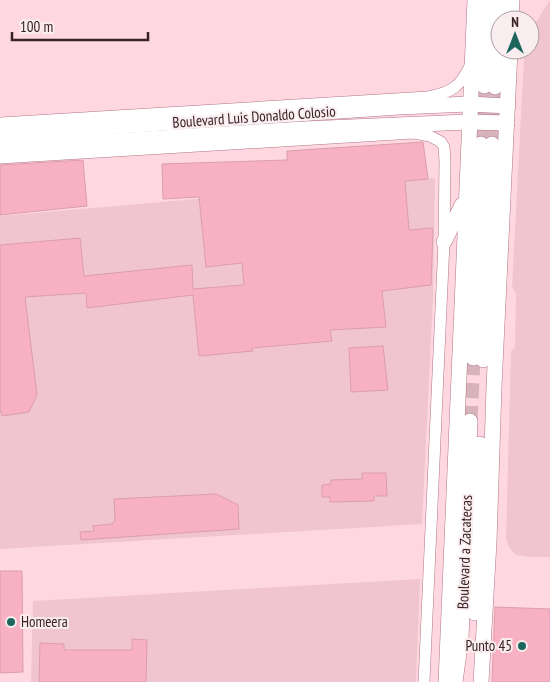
<svg xmlns="http://www.w3.org/2000/svg" width="550" height="682" font-family="'PT Sans Narrow',sans-serif">
	<style>
		.built { fill: #f0c5cf }
		.building { fill: #f8b1c2; stroke: #db9eac }
		.lines { fill: none; stroke-linecap: round; stroke-linejoin: round }
		.major-tunnel { stroke: #d7b3bb; stroke-width: 15; stroke-dasharray: 15 8; stroke-linecap: butt }
		.minor-casing { stroke: #b17685; stroke-width: 12 }
		.major-casing { stroke: #b17685; stroke-width: 16 }
		.minor { stroke: #fff; stroke-width: 11 }
		.major { stroke: #fff; stroke-width: 15 }
		.poi-dot { fill: #1d665e; stroke: #faedef; stroke-width: 2 }
		.labels { text-anchor: middle; stroke-width: 4; stroke-linejoin: round; paint-order: stroke }
		.street-label { font-size: 15px; fill: #392227; stroke: #faedef }
		.poi-label { font-size: 15px; fill: #392227; stroke: #faedef; text-anchor: start }
	</style>
	<rect width="100%" height="100%" fill="#ffd7e0"/>
	<g class="built">
		<polygon points="550,0 550,557 530,557 516,555 509,547 506,539 511,351 515,347 516,294 512,287 524,58 525,50 530,50 530,34 533,27"/>
		<polygon points="435,178 433,297 422,524 0,549 0,216"/>
		<polygon points="420,579 416,682 31,682 33,601"/>
	</g>
	<g class="building">
		<polygon points="423,142 428,179 405,181 409,230 433,228 431,285 382,291 386,327 330,330 332,341 252,348 253,351 199,356 193,295 87,308 86,293 25,297 37,395 29,412 2,416 0,409 0,245 80,238 84,276 192,265 193,289 244,285 242,263 206,267 199,197 163,199 162,164 287,160 287,151"/>
		<polygon points="83,160 87,206 0,215 0,165"/>
		<polygon points="383,346 388,390 351,392 349,348"/>
		<polygon points="362,473 386,473 387,496 374,496 374,501 330,502 330,497 322,497 322,485 331,484 331,480 362,479"/>
		<polygon points="216,494 238,505 239,529 81,540 80,532 94,531 93,526 112,524 115,520 114,499"/>
		<polygon points="0,571 22,571 23,672 0,673"/>
		<polygon points="495,607 550,609 550,682 492,682"/>
		<polygon points="132,639 147,640 146,682 39,682 40,643 64,644 64,650 132,650"/>
	</g>
	<g class="lines">
		<g class="major-tunnel">
			<polyline points="481,144 484,86"/>
			<polyline points="492,144 495,87"/>
			<polyline points="470,421 473,358"/>
		</g>
		<defs>
			<g id="minor">
				<path d="M0 123 428 97C453 92 460 87 471 64"/>
				<polyline points="0,158 414,133 430,136 441,142 444,147 445,161 444,242 424,682"/>
			</g>
			<g id="major">
				<polyline points="511,20 512,0"/>
				<polyline points="484,86 487,0"/>
				<polyline points="495,87 499,0"/>
				<polyline points="0,134 399,107 469,104 508,106"/>
				<polyline points="0,148 304,129 468,122 507,123"/>
				<polyline points="444,242 462,205"/>
				<polyline points="473,358 481,144"/>
				<polyline points="483,360 492,144"/>
				<polyline points="475,613 480,444"/>
				<polyline points="446,682 475,0"/>
				<polyline points="455,682 461,638 470,421"/>
				<polyline points="481,682 489,542 494,387 510,50"/>
			</g>
		</defs>
		<use href="#minor" class="minor-casing"/>
		<use href="#major" class="major-casing"/>
		<use href="#minor" class="minor"/>
		<use href="#major" class="major"/>
	</g>
	<g class="poi-dot">
		<circle cx="11" cy="622" r="5"/>
		<circle cx="522" cy="646" r="5"/>
	</g>
	<g class="labels">
		<g class="street-label">
			<text transform="translate(254 117) rotate(-4)" y="5">Boulevard Luis Donaldo Colosio</text>
			<text transform="translate(465 552) rotate(-88)" y="5">Boulevard a Zacatecas</text>
		</g>
		<g class="poi-label">
			<text x="21" y="627">Homeera</text>
			<text x="512" y="651" text-anchor="end">Punto 45</text>
		</g>
	</g>
	<g transform="translate(515 35)"><circle r="24" fill="#faedef" stroke="#ad9c9f"/>
	<path d="M0-4L9 19L0 12L-9 19Z" fill="#1d665e"/>
	<text y="-8" font-size="14" font-weight="bold" text-anchor="middle" fill="#392227">N</text>
	</g>
	<path d="M12 32v8h136v-8" fill="none" stroke="#392227" stroke-width="2.5"/>
	<text x="20" y="32" font-size="15" fill="#392227" stroke="#faedef" stroke-width="4" paint-order="stroke">100 m</text>
</svg>
